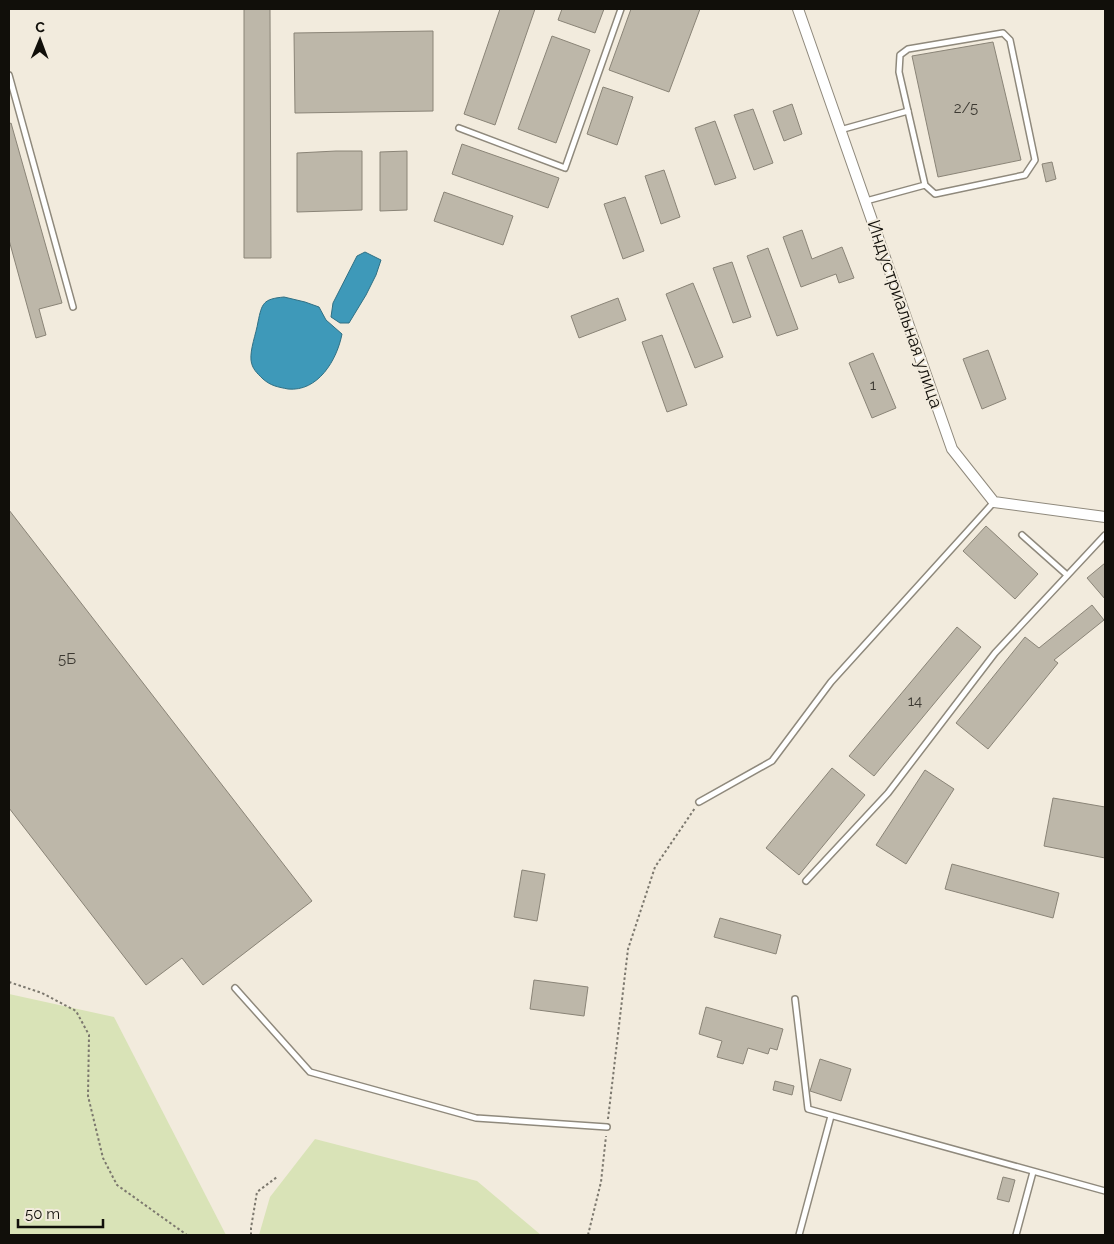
<svg xmlns="http://www.w3.org/2000/svg" width="1114" height="1244" font-family="Raleway,sans-serif">
	<style>
		.green { fill: #d9e3b7 }
		.water { fill: #3e99b9; stroke: #307084 }
		.building { fill: #bdb7a9; stroke: #8a8477 }
		.lines { fill: none; stroke-linecap: round; stroke-linejoin: round }
		.lane-casing { stroke: #8f897c; stroke-width: 8 }
		.street-casing { stroke: #8f897c; stroke-width: 12 }
		.path { stroke: #7c786e; stroke-width: 2; stroke-dasharray: 2.5 2.5; stroke-linecap: butt }
		.lane { stroke: #fff; stroke-width: 5 }
		.street { stroke: #fff; stroke-width: 10 }
		.labels { text-anchor: middle; stroke-width: 4; stroke-linejoin: round; paint-order: stroke }
		.number-label { font-size: 15px; fill: #3c3932 }
		.street-label { font-size: 18px; fill: #110f0a; stroke: #f2ebdd }
	</style>
	<rect width="100%" height="100%" fill="#f2ebdd"/>
	<g class="green">
		<polygon points="9,994 114,1017 226,1235 9,1235"/>
		<polygon points="315,1139 477,1181 541,1235 259,1235 270,1197"/>
	</g>
	<g class="water">
		<polygon points="365,252 381,260 376,275 366,295 349,323 340,323 331,317 333,303 357,256"/>
		<path d="M284 297 305 302 319 307 326 320 342 334C337 360 318 392 288 389 278 387 271 386 263 379 257 373 252 369 251 360 250 349 256 334 258 322 262 303 263 299 284 297Z"/>
	</g>
	<g class="building">
		<polygon points="244,9 270,9 271,258 244,258"/>
		<polygon points="500,9 535,9 495,125 464,114"/>
		<polygon points="562,9 604,9 595,33 558,20"/>
		<polygon points="631,9 700,9 669,92 609,70"/>
		<polygon points="433,31 433,111 295,113 294,33"/>
		<polygon points="552,36 590,50 556,143 518,129"/>
		<polygon points="993,42 1021,160 938,177 912,56"/>
		<polygon points="603,87 633,97 617,145 587,134"/>
		<polygon points="792,104 802,134 784,141 773,111"/>
		<polygon points="753,109 773,163 754,170 734,115"/>
		<polygon points="715,121 736,178 715,185 695,128"/>
		<polygon points="11,123 62,303 39,309 46,335 36,338 9,240 9,124"/>
		<polygon points="462,144 559,178 548,208 452,174"/>
		<polygon points="336,151 362,151 362,210 297,212 297,153"/>
		<polygon points="407,151 407,210 380,211 380,152"/>
		<polygon points="1052,162 1056,179 1046,182 1042,164"/>
		<polygon points="664,170 680,217 661,224 645,176"/>
		<polygon points="444,192 513,216 503,245 434,221"/>
		<polygon points="625,197 644,251 623,259 604,204"/>
		<polygon points="802,230 812,259 842,247 854,278 839,283 836,274 801,287 783,237"/>
		<polygon points="768,248 798,329 777,336 747,256"/>
		<polygon points="732,262 751,317 733,323 713,268"/>
		<polygon points="693,283 723,357 695,368 666,294"/>
		<polygon points="618,298 626,320 579,338 571,316"/>
		<polygon points="662,335 687,405 667,412 642,342"/>
		<polygon points="988,350 1006,399 982,409 963,359"/>
		<polygon points="873,353 896,408 872,418 849,363"/>
		<polygon points="9,510 312,901 203,985 182,958 146,985 9,808"/>
		<polygon points="986,526 1038,574 1015,599 963,551"/>
		<polygon points="1105,563 1105,599 1087,578"/>
		<polygon points="1092,605 1104,620 1054,660 1058,663 988,749 956,723 1025,637 1039,648"/>
		<polygon points="957,627 981,647 874,776 849,756"/>
		<polygon points="832,768 865,795 799,875 766,848"/>
		<polygon points="925,770 954,789 906,864 876,845"/>
		<polygon points="1053,798 1105,807 1105,858 1044,846"/>
		<polygon points="952,864 1059,893 1053,918 945,889"/>
		<polygon points="522,870 545,874 537,921 514,917"/>
		<polygon points="720,918 781,935 776,954 714,937"/>
		<polygon points="534,980 588,987 584,1016 530,1009"/>
		<polygon points="706,1007 783,1029 777,1050 770,1048 768,1054 748,1048 743,1064 717,1057 722,1041 699,1034"/>
		<polygon points="820,1059 851,1069 841,1101 810,1091"/>
		<polygon points="775,1081 794,1086 792,1095 773,1090"/>
		<polygon points="1003,1177 1015,1180 1009,1202 997,1199"/>
	</g>
	<g class="lines">
		<defs>
			<g id="lane">
				<polyline points="9,75 73,307"/>
				<polyline points="459,128 565,168 621,9"/>
				<polyline points="840,130 908,111"/>
				<polyline points="866,201 925,185 935,194 1025,175 1035,160 1010,40 1003,33 908,49 900,55 899,72 925,185"/>
				<polyline points="1022,535 1067,575"/>
				<polyline points="699,802 772,761 831,682 994,502"/>
				<polyline points="806,881 888,793 995,653 1105,535"/>
				<polyline points="235,988 310,1072 476,1118 607,1127"/>
				<polyline points="795,999 808,1109 1105,1191"/>
				<polyline points="799,1235 831,1116"/>
				<polyline points="1016,1235 1033,1172"/>
			</g>
			<polyline id="street" points="798,9 952,449 994,502 1105,517"/>
		</defs>
		<use href="#lane" class="lane-casing"/>
		<use href="#street" class="street-casing"/>
		<g class="path">
			<polyline points="9,982 42,993 76,1011 89,1035 88,1096 103,1158 117,1185 187,1235"/>
			<polyline points="608,1119 628,949 655,867 695,808"/>
			<polyline points="251,1235 251,1228 257,1192 277,1177"/>
			<polyline points="588,1235 601,1182 606,1136"/>
		</g>
		<use href="#lane" class="lane"/>
		<use href="#street" class="street"/>
	</g>
	<g class="labels">
		<g class="number-label">
			<text x="966" y="113">2/5</text>
			<text x="873" y="390">1</text>
			<text x="67" y="664">5Б</text>
			<text x="915" y="706">14</text>
		</g>
		<g class="street-label">
			<text transform="translate(905 314) rotate(71)" y="6">Индустриальная улица</text>
		</g>
	</g>
	<rect width="1114" height="1244" fill="none" stroke="#110f0a" stroke-width="20"/>
	<g transform="translate(40 40) rotate(1)" stroke="#f2ebdd" stroke-width="4" paint-order="stroke">
	<path d="M0-4L9 19L0 12L-9 19Z" fill="#110f0a"/>
	<text y="-8" font-size="14" font-weight="bold" text-anchor="middle" fill="#110f0a">С</text>
	</g>
	<path d="M18 1219v8h85v-8" fill="none" stroke="#110f0a" stroke-width="2.5"/>
	<text x="25" y="1219" font-size="15" fill="#110f0a" stroke="#f2ebdd" stroke-width="4" paint-order="stroke">50 m</text>
</svg>
